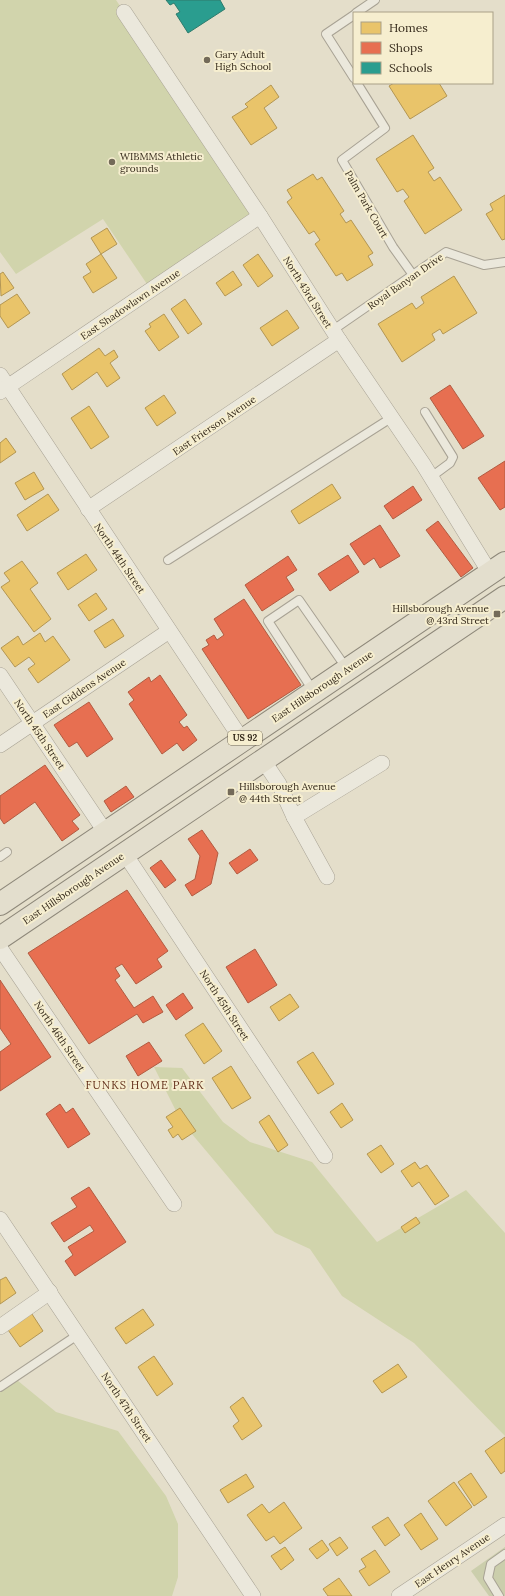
<svg xmlns="http://www.w3.org/2000/svg" width="505" height="1596" font-family="Lora,serif">
	<style>
		.green { fill: #d1d4ac }
		.cemetery { fill: #cbceac }
		.homes { fill: #e9c46a; stroke: #b39653 }
		.shops { fill: #e76f51; stroke: #b25b41 }
		.schools { fill: #2a9d8f; stroke: #2e7b6c }
		.lines { fill: none; stroke-linecap: round; stroke-linejoin: round }
		.service-casing { stroke: #a8a294; stroke-width: 10 }
		.minor-casing { stroke: #a8a294; stroke-width: 16 }
		.primary-casing { stroke: #8e887a; stroke-width: 24 }
		.service { stroke: #ebe8dc; stroke-width: 8 }
		.minor { stroke: #ebe8dc; stroke-width: 15 }
		.primary { stroke: #e3decd; stroke-width: 22 }
		.poi-dot { fill: #736a59; stroke: #f6eecf; stroke-width: 1.5 }
		.labels { text-anchor: middle; stroke-width: 4; stroke-linejoin: round; paint-order: stroke }
		.shield { fill: #f6eecf; stroke: #706652; stroke-width: 1 }
		.shield-label { font-size: 9px; font-weight: bold; fill: #362b1c }
		.poi-label { font-size: 10px; fill: #362b1c; stroke: #f6eecf; text-anchor: start }
		.street-label { font-size: 10px; fill: #362b1c; stroke: #f6eecf }
		.neighbourhood-label { font-size: 11px; letter-spacing: 1px; fill: #63301b; stroke: #f6eecf }
	</style>
	<rect width="100%" height="100%" fill="#e4deca"/>
	<g class="green">
		<polygon points="0,0 116,0 260,216 151,290 103,219 16,274 0,252"/>
		<polygon points="154,1067 182,1068 223,1122 250,1142 312,1162 377,1242 466,1190 505,1233 505,1436 414,1343 342,1296 310,1249 275,1233 181,1121"/>
		<polygon points="12,1376 56,1412 118,1431 166,1496 178,1524 178,1577 172,1596 0,1596 0,1384"/>
	</g>
	<polygon class="cemetery" points="505,1547 505,1596 489,1596 471,1571"/>
	<g class="homes">
		<polygon points="394,83 439,83 447,96 410,119 389,86"/>
		<polygon points="271,85 279,97 264,108 277,128 251,145 232,117 248,107 245,104"/>
		<polygon points="413,135 434,168 428,172 434,181 440,177 462,210 425,234 404,201 409,197 403,189 397,192 376,159"/>
		<polygon points="313,174 317,180 322,177 344,211 340,214 346,223 351,220 373,253 368,256 373,265 347,281 342,273 336,276 315,244 320,240 314,231 309,234 287,202 292,198 287,190"/>
		<polygon points="505,195 505,239 502,240 486,214 493,210 490,204"/>
		<polygon points="107,228 117,244 101,254 91,238"/>
		<polygon points="101,254 117,278 93,293 83,277 91,272 86,264"/>
		<polygon points="258,254 273,276 258,287 243,265"/>
		<polygon points="233,271 242,285 225,296 216,283"/>
		<polygon points="3,272 14,288 1,296 0,274"/>
		<polygon points="454,276 477,313 443,334 440,329 432,334 435,340 402,362 378,324 412,303 416,309 424,303 421,297"/>
		<polygon points="17,294 30,313 8,328 0,316 0,305"/>
		<polygon points="185,299 202,324 188,334 171,309"/>
		<polygon points="287,310 299,328 272,346 260,328"/>
		<polygon points="164,314 179,337 159,351 145,331 151,327 149,324"/>
		<polygon points="99,348 105,356 114,350 118,357 110,363 120,378 107,387 97,372 72,390 62,374"/>
		<polygon points="164,395 176,413 157,426 145,408"/>
		<polygon points="89,406 109,437 91,449 71,418"/>
		<polygon points="6,438 16,452 0,463 0,443"/>
		<polygon points="34,472 44,489 25,500 15,483"/>
		<polygon points="332,484 341,498 299,524 291,511"/>
		<polygon points="48,494 59,510 27,531 17,515"/>
		<polygon points="86,554 97,570 68,590 57,573"/>
		<polygon points="22,561 38,583 30,589 51,619 34,632 1,587 10,581 4,573"/>
		<polygon points="96,593 107,609 89,621 78,605"/>
		<polygon points="113,619 124,636 105,648 94,631"/>
		<polygon points="40,633 45,642 53,636 70,660 38,683 28,669 35,664 29,657 15,667 1,648 18,636 23,645"/>
		<polygon points="290,994 299,1007 279,1021 270,1007"/>
		<polygon points="203,1023 222,1051 204,1064 185,1035"/>
		<polygon points="313,1052 334,1084 318,1094 297,1062"/>
		<polygon points="231,1066 251,1098 232,1109 212,1078"/>
		<polygon points="342,1103 353,1120 341,1128 330,1112"/>
		<polygon points="180,1108 196,1131 182,1140 178,1134 173,1138 168,1130 173,1127 166,1117"/>
		<polygon points="269,1115 288,1145 278,1152 259,1122"/>
		<polygon points="381,1145 394,1164 381,1173 367,1154"/>
		<polygon points="415,1162 420,1169 427,1165 449,1196 435,1205 419,1182 412,1187 401,1171"/>
		<polygon points="416,1217 420,1223 405,1233 401,1227"/>
		<polygon points="6,1277 16,1293 0,1304 0,1280"/>
		<polygon points="143,1309 154,1325 126,1344 115,1328"/>
		<polygon points="30,1311 43,1331 20,1347 6,1327"/>
		<polygon points="154,1356 173,1384 157,1396 138,1367"/>
		<polygon points="398,1364 407,1377 382,1393 373,1381"/>
		<polygon points="243,1397 262,1426 242,1440 233,1426 239,1421 230,1407"/>
		<polygon points="505,1437 505,1471 501,1474 485,1451"/>
		<polygon points="471,1473 487,1497 474,1506 458,1482"/>
		<polygon points="246,1474 254,1487 228,1503 220,1490"/>
		<polygon points="454,1482 472,1507 446,1526 428,1501"/>
		<polygon points="284,1502 302,1528 280,1544 274,1536 266,1541 247,1515 262,1504 269,1513"/>
		<polygon points="421,1513 438,1539 421,1550 404,1525"/>
		<polygon points="388,1517 400,1535 385,1546 372,1527"/>
		<polygon points="340,1537 348,1548 337,1556 329,1544"/>
		<polygon points="322,1540 329,1550 317,1559 309,1549"/>
		<polygon points="285,1547 294,1560 281,1570 271,1556"/>
		<polygon points="375,1550 390,1572 369,1586 359,1571 366,1567 361,1559"/>
		<polygon points="339,1578 352,1596 328,1596 323,1589"/>
	</g>
	<g class="shops">
		<polygon points="450,385 484,436 463,449 430,398"/>
		<polygon points="505,461 505,507 500,510 478,478"/>
		<polygon points="413,486 422,500 393,519 384,506"/>
		<polygon points="438,521 473,568 461,577 426,530"/>
		<polygon points="380,525 400,556 380,568 374,558 364,565 350,544"/>
		<polygon points="348,555 359,572 330,591 318,574"/>
		<polygon points="288,556 297,570 286,577 294,590 262,611 245,585"/>
		<polygon points="244,599 301,685 248,719 202,649 209,645 206,640 214,635 217,640 224,635 214,619"/>
		<polygon points="160,675 187,715 179,722 184,728 187,726 197,740 183,751 177,743 162,754 129,704 134,700 128,692 149,677 151,682"/>
		<polygon points="89,702 113,739 87,757 77,742 69,747 54,725"/>
		<polygon points="45,765 80,815 72,821 79,829 62,841 35,802 4,824 0,818 0,796"/>
		<polygon points="126,786 134,797 111,812 104,801"/>
		<polygon points="202,830 218,853 211,884 192,896 185,885 195,879 200,856 188,839"/>
		<polygon points="250,849 258,860 237,874 229,863"/>
		<polygon points="161,860 176,880 165,888 150,868"/>
		<polygon points="127,890 168,951 157,959 162,967 136,984 122,964 115,968 120,976 115,980 134,1008 153,996 163,1012 143,1023 137,1014 89,1044 28,953"/>
		<polygon points="255,949 277,985 248,1003 226,967"/>
		<polygon points="0,980 51,1057 0,1091 0,1052 11,1044 0,1028"/>
		<polygon points="183,993 193,1008 176,1020 166,1005"/>
		<polygon points="149,1042 162,1061 138,1076 126,1056"/>
		<polygon points="60,1104 66,1113 73,1108 90,1134 68,1148 46,1114"/>
		<polygon points="89,1187 126,1242 75,1276 65,1261 73,1255 68,1247 94,1231 90,1225 64,1242 51,1223 77,1207 71,1198"/>
	</g>
	<polygon class="schools" points="166,0 220,0 225,9 188,33 176,14 180,12 174,3 170,5"/>
	<g class="lines">
		<defs>
			<g id="service">
				<polyline points="356,13 375,0"/>
				<polyline points="354,15 326,34 354,78"/>
				<polyline points="357,83 385,128 342,160 393,247 413,275"/>
				<polyline points="333,330 446,252 484,265 505,262"/>
				<polyline points="425,412 453,457 450,463 431,477"/>
				<polyline points="168,560 391,418"/>
				<polyline points="314,692 268,621 299,600 347,669"/>
				<polyline points="0,857 7,852"/>
				<polyline points="0,1387 79,1334"/>
				<polyline points="499,1596 488,1578 491,1564 505,1554"/>
			</g>
			<g id="minor">
				<polyline points="124,12 260,216 339,340 423,464 490,573"/>
				<polyline points="0,375 242,740"/>
				<polyline points="0,392 260,216"/>
				<polyline points="88,509 339,340"/>
				<polyline points="0,675 106,833"/>
				<polyline points="0,745 169,631"/>
				<polyline points="263,760 279,784 294,817 327,877"/>
				<polyline points="294,817 382,763"/>
				<polyline points="125,854 325,1156"/>
				<polyline points="0,948 174,1204"/>
				<polyline points="0,1219 253,1596"/>
				<polyline points="0,1327 50,1292"/>
				<polyline points="399,1596 505,1525"/>
			</g>
			<g id="primary">
				<polyline points="0,904 505,563"/>
				<polyline points="0,938 505,597"/>
			</g>
		</defs>
		<use href="#service" class="service-casing"/>
		<use href="#minor" class="minor-casing"/>
		<use href="#primary" class="primary-casing"/>
		<use href="#service" class="service"/>
		<use href="#minor" class="minor"/>
		<use href="#primary" class="primary"/>
	</g>
	<g class="poi-dot">
		<circle cx="207" cy="60" r="4"/>
		<circle cx="112" cy="162" r="4"/>
		<rect x="493" y="610" width="8" height="8" rx="2"/>
		<rect x="227" y="788" width="8" height="8" rx="2"/>
	</g>
	<g class="labels">
		<rect class="shield" x="228" y="731" width="34" height="14" rx="3"/>
		<g class="shield-label">
			<text x="245" y="741">US 92</text>
		</g>
		<g class="poi-label">
			<text x="215" y="58">Gary Adult<tspan x="215" dy="12">High School</tspan></text>
			<text x="120" y="160">WIBMMS Athletic<tspan x="120" dy="12">grounds</tspan></text>
			<text x="489" y="612" text-anchor="end">Hillsborough Avenue<tspan x="489" dy="12">@ 43rd Street</tspan></text>
			<text x="239" y="790">Hillsborough Avenue<tspan x="239" dy="12">@ 44th Street</tspan></text>
		</g>
		<g class="street-label">
			<text transform="translate(367 204) rotate(60)" y="4">Palm Park Court</text>
			<text transform="translate(405 281) rotate(-35)" y="4">Royal Banyan Drive</text>
			<text transform="translate(308 292) rotate(58)" y="4">North 43rd Street</text>
			<text transform="translate(130 304) rotate(-34)" y="4">East Shadowlawn Avenue</text>
			<text transform="translate(214 425) rotate(-34)" y="4">East Frierson Avenue</text>
			<text transform="translate(120 558) rotate(56)" y="4">North 44th Street</text>
			<text transform="translate(322 686) rotate(-34)" y="4">East Hillsborough Avenue</text>
			<text transform="translate(84 688) rotate(-34)" y="4">East Giddens Avenue</text>
			<text transform="translate(40 734) rotate(56)" y="4">North 45th Street</text>
			<text transform="translate(73 888) rotate(-34)" y="4">East Hillsborough Avenue</text>
			<text transform="translate(225 1005) rotate(57)" y="4">North 45th Street</text>
			<text transform="translate(60 1036) rotate(56)" y="4">North 46th Street</text>
			<text transform="translate(127 1407) rotate(56)" y="4">North 47th Street</text>
			<text transform="translate(452 1560) rotate(-34)" y="4">East Henry Avenue</text>
		</g>
		<g class="neighbourhood-label">
			<text x="145" y="1089">FUNKS HOME PARK</text>
		</g>
	</g>
	<rect x="353" y="12" width="140" height="72" fill="#f6eecf" stroke="#a9a087"/>
	<rect x="361" y="22" width="20" height="12" fill="#e9c46a" stroke="#a9a087"/>
	<text x="389" y="32" font-size="12" fill="#362b1c">Homes</text>
	<rect x="361" y="42" width="20" height="12" fill="#e76f51" stroke="#a9a087"/>
	<text x="389" y="52" font-size="12" fill="#362b1c">Shops</text>
	<rect x="361" y="62" width="20" height="12" fill="#2a9d8f" stroke="#a9a087"/>
	<text x="389" y="72" font-size="12" fill="#362b1c">Schools</text>
</svg>
